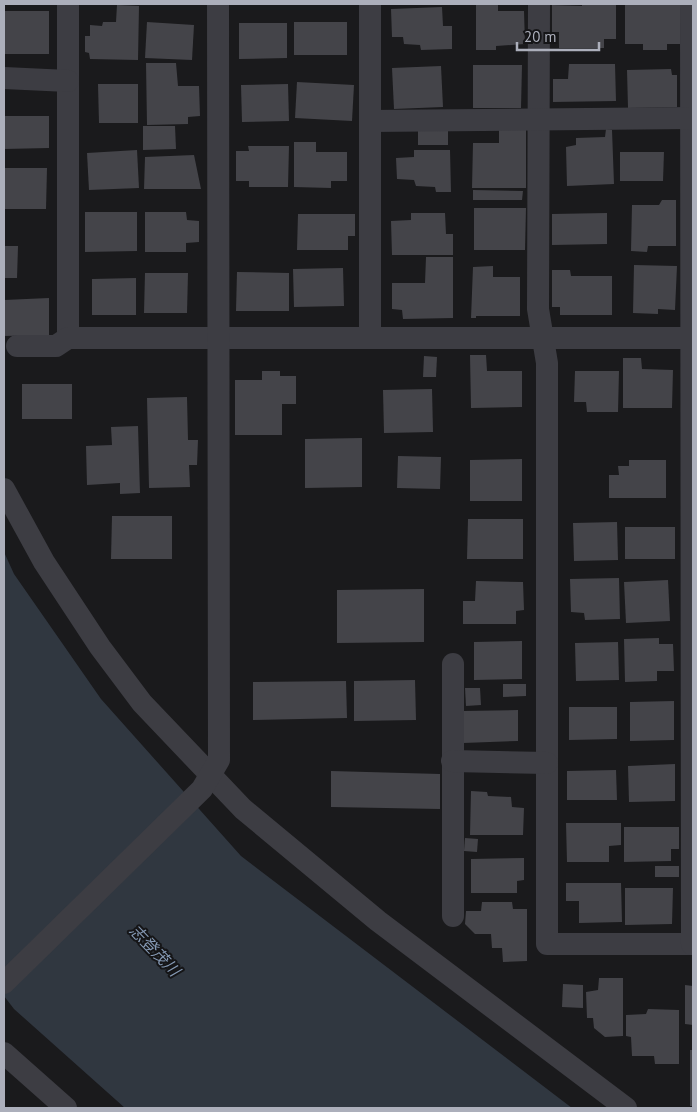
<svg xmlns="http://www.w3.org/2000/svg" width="697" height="1112" font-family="'PT Sans','Noto Sans JP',sans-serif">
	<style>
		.water { fill: #303740 }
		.building { fill: #444449 }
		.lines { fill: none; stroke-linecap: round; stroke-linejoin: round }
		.minor { stroke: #3d3d43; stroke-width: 22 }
		.labels { text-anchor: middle; stroke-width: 4; stroke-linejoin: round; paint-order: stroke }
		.water-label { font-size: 16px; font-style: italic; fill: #8599b4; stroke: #151517 }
	</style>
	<rect width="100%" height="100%" fill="#1a1a1c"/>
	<polygon class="water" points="4,552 14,574 101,699 241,856 572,1108 125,1108 14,1009 4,996"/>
	<g class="building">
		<polygon points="476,4 498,4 498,11 524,11 525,44 496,46 496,50 476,50"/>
		<polygon points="582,4 616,4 616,39 604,39 604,48 559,48 559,32 552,32 552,5 582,6"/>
		<polygon points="625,4 680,4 680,44 667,44 667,50 643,50 643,44 625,44"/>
		<polygon points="117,5 139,6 138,60 90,59 89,53 85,52 85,36 90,36 90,25 102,26 103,22 116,22"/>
		<polygon points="442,7 443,26 452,26 452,49 421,50 420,45 404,44 403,37 392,37 391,9"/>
		<rect x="4" y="11" width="45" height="43"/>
		<polygon points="147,22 194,25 192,60 145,58"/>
		<rect x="294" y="22" width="53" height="33"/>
		<polygon points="239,23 287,23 287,58 239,59"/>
		<polygon points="146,63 176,63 178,86 199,86 200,116 188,117 188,124 147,125"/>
		<polygon points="569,64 615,64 616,101 553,102 553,79 568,79"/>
		<polygon points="473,65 522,65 521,108 473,108"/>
		<polygon points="441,66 443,107 394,109 392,68"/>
		<polygon points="671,69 672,75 677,75 677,107 628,108 627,70"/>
		<polygon points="297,82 354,85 352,121 295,118"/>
		<polygon points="98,84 138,84 138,123 99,123"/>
		<polygon points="288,84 289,121 242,122 241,85"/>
		<polygon points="4,116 49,116 49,148 4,149"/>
		<polygon points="143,126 175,126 176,149 143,150"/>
		<polygon points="499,128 526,128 526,188 472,188 473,143 499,143"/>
		<rect x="418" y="129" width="30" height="16"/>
		<polygon points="606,129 612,130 614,184 567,186 566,147 576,145 576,138 605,137"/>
		<polygon points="294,142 316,142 316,152 347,152 347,181 331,181 331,188 294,187"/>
		<polygon points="248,146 289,146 288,187 249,187 249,181 236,181 236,151 249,151"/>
		<polygon points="137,150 139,188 89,190 87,153"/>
		<polygon points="414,150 450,150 451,192 436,192 435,187 416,186 414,180 397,179 396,158 414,157"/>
		<polygon points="620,152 664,152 663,181 620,181"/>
		<polygon points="194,155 201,189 144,189 145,157"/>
		<polygon points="4,168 47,168 46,209 4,209"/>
		<polygon points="473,190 523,191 522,200 473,200"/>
		<polygon points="662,200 676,200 676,246 648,246 647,252 631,251 632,205 659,205"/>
		<polygon points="474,208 526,208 525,250 474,250"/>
		<polygon points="85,212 137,212 137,251 85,252"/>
		<polygon points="145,212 186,212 187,220 199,221 199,242 186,243 186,252 145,252"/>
		<polygon points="411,213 445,213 446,234 453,234 453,255 392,255 391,221 411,220"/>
		<polygon points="607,213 607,244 552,245 552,214"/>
		<polygon points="298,214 355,214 355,236 348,236 348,250 297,250"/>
		<polygon points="4,246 18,246 17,278 4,278"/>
		<polygon points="426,257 453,257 453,318 403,319 402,310 392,309 392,283 425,283"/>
		<polygon points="634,265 677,266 675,310 658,309 658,314 633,313"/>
		<polygon points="493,266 493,277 520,277 520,316 476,316 476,318 471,318 473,267"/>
		<polygon points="343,268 344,306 294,307 293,269"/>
		<polygon points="552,270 570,270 571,276 612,276 612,315 560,315 560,307 552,307"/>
		<polygon points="237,272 289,273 289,311 236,311"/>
		<polygon points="145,273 188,273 187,313 144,313"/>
		<polygon points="136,278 136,315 92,315 92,279"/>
		<polygon points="49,298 49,335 4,336 4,300"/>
		<polygon points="470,355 486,355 487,371 522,371 522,407 471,408"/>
		<polygon points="424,356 437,357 436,377 423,377"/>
		<polygon points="623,358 641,358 642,369 673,370 672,408 623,408"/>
		<polygon points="262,371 280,371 280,376 296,376 296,404 282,404 282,435 235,435 235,380 262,380"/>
		<polygon points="575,371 619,371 618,412 587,412 586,402 574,402"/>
		<rect x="22" y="384" width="50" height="35"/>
		<polygon points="432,389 433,432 384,433 383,390"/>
		<polygon points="187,397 188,440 198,440 197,465 189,465 190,487 149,488 147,398"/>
		<polygon points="138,426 140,493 120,494 120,483 87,485 86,446 112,445 111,427"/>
		<polygon points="362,438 362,487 305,488 305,439"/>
		<polygon points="398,456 441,457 440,489 397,488"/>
		<polygon points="522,459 522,501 470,501 470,460"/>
		<polygon points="629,460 666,460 666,498 609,498 609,475 619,475 618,466 629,466"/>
		<polygon points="112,516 172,516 172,559 111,559"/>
		<polygon points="468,519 523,519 523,559 467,559"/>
		<polygon points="617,522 618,560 574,561 573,523"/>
		<rect x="625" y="527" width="50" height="32"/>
		<polygon points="619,578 620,619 585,620 584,613 571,612 570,579"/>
		<polygon points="668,580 670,621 626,623 624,582"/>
		<polygon points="476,581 523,582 524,610 516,611 516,624 463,624 463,601 475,601"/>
		<polygon points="424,589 424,642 337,643 337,590"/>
		<polygon points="659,638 659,644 673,644 674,671 657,671 657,681 625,682 624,639"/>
		<polygon points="522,641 522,679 474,680 474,642"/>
		<polygon points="618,642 619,680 576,681 575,643"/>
		<polygon points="415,680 416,720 354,721 354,681"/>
		<polygon points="346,681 347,718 253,720 253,682"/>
		<polygon points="503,684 526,684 526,696 503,697"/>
		<polygon points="465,688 480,688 481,705 466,706"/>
		<polygon points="674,701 674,740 630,741 630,702"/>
		<polygon points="569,707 617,707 617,739 569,740"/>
		<polygon points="518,710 518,741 463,743 463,711"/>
		<polygon points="675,764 675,801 629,802 628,766"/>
		<polygon points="616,770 617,800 567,800 567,771"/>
		<polygon points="331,771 440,774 440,809 331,807"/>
		<polygon points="471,791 487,792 488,796 511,797 512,807 524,808 523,835 470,835"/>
		<polygon points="566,823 621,823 621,845 609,846 609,862 567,862"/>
		<polygon points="624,827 679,827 679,849 671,849 671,861 624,862"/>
		<polygon points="465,838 478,839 477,852 464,851"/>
		<polygon points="524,858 524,880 517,881 517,893 471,893 471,859"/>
		<rect x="655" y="866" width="24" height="11"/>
		<polygon points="566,883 621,883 622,922 579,923 579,901 566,901"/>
		<polygon points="625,888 673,888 672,924 625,925"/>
		<polygon points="482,902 512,902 513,909 527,909 527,961 503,962 502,948 492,948 491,934 475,934 465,924 466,911 481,911"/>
		<polygon points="599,978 623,978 623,1036 605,1037 594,1028 593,1018 587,1018 586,992 598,990"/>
		<polygon points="563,984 583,985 583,1008 562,1007"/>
		<polygon points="685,985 693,986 693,1025 685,1024"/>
		<polygon points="648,1009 679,1010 679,1064 655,1064 654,1056 632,1056 631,1037 626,1036 626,1015 646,1014"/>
		<rect x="690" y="1050" width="3" height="56"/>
	</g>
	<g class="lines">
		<g class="minor">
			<polyline points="68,4 68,338"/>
			<polyline points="539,4 538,309 547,363 547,944 693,944"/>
			<polyline points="691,4 692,944"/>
			<polyline points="4,78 68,81"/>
			<polyline points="370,121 693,118"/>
			<polyline points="370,338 370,4"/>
			<polyline points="17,346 56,346 68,338 693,338"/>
			<polyline points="4,489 44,562 100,647 142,703 243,809 378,921 626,1108"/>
			<polyline points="453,664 453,916"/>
			<polyline points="452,761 547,763"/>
			<polyline points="4,983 202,789 219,760 218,4"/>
			<polyline points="4,1053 66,1108"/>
		</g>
	</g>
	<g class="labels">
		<g class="water-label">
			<text transform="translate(155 950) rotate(46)" y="6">志登茂川</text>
		</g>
	</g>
	<rect width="697" height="1112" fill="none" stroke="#acafbb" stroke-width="10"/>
	<path d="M517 42v8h82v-8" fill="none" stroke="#acafbb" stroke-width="2.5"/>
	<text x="524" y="42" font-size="15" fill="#acafbb" stroke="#151517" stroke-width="4" paint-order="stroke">20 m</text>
</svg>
